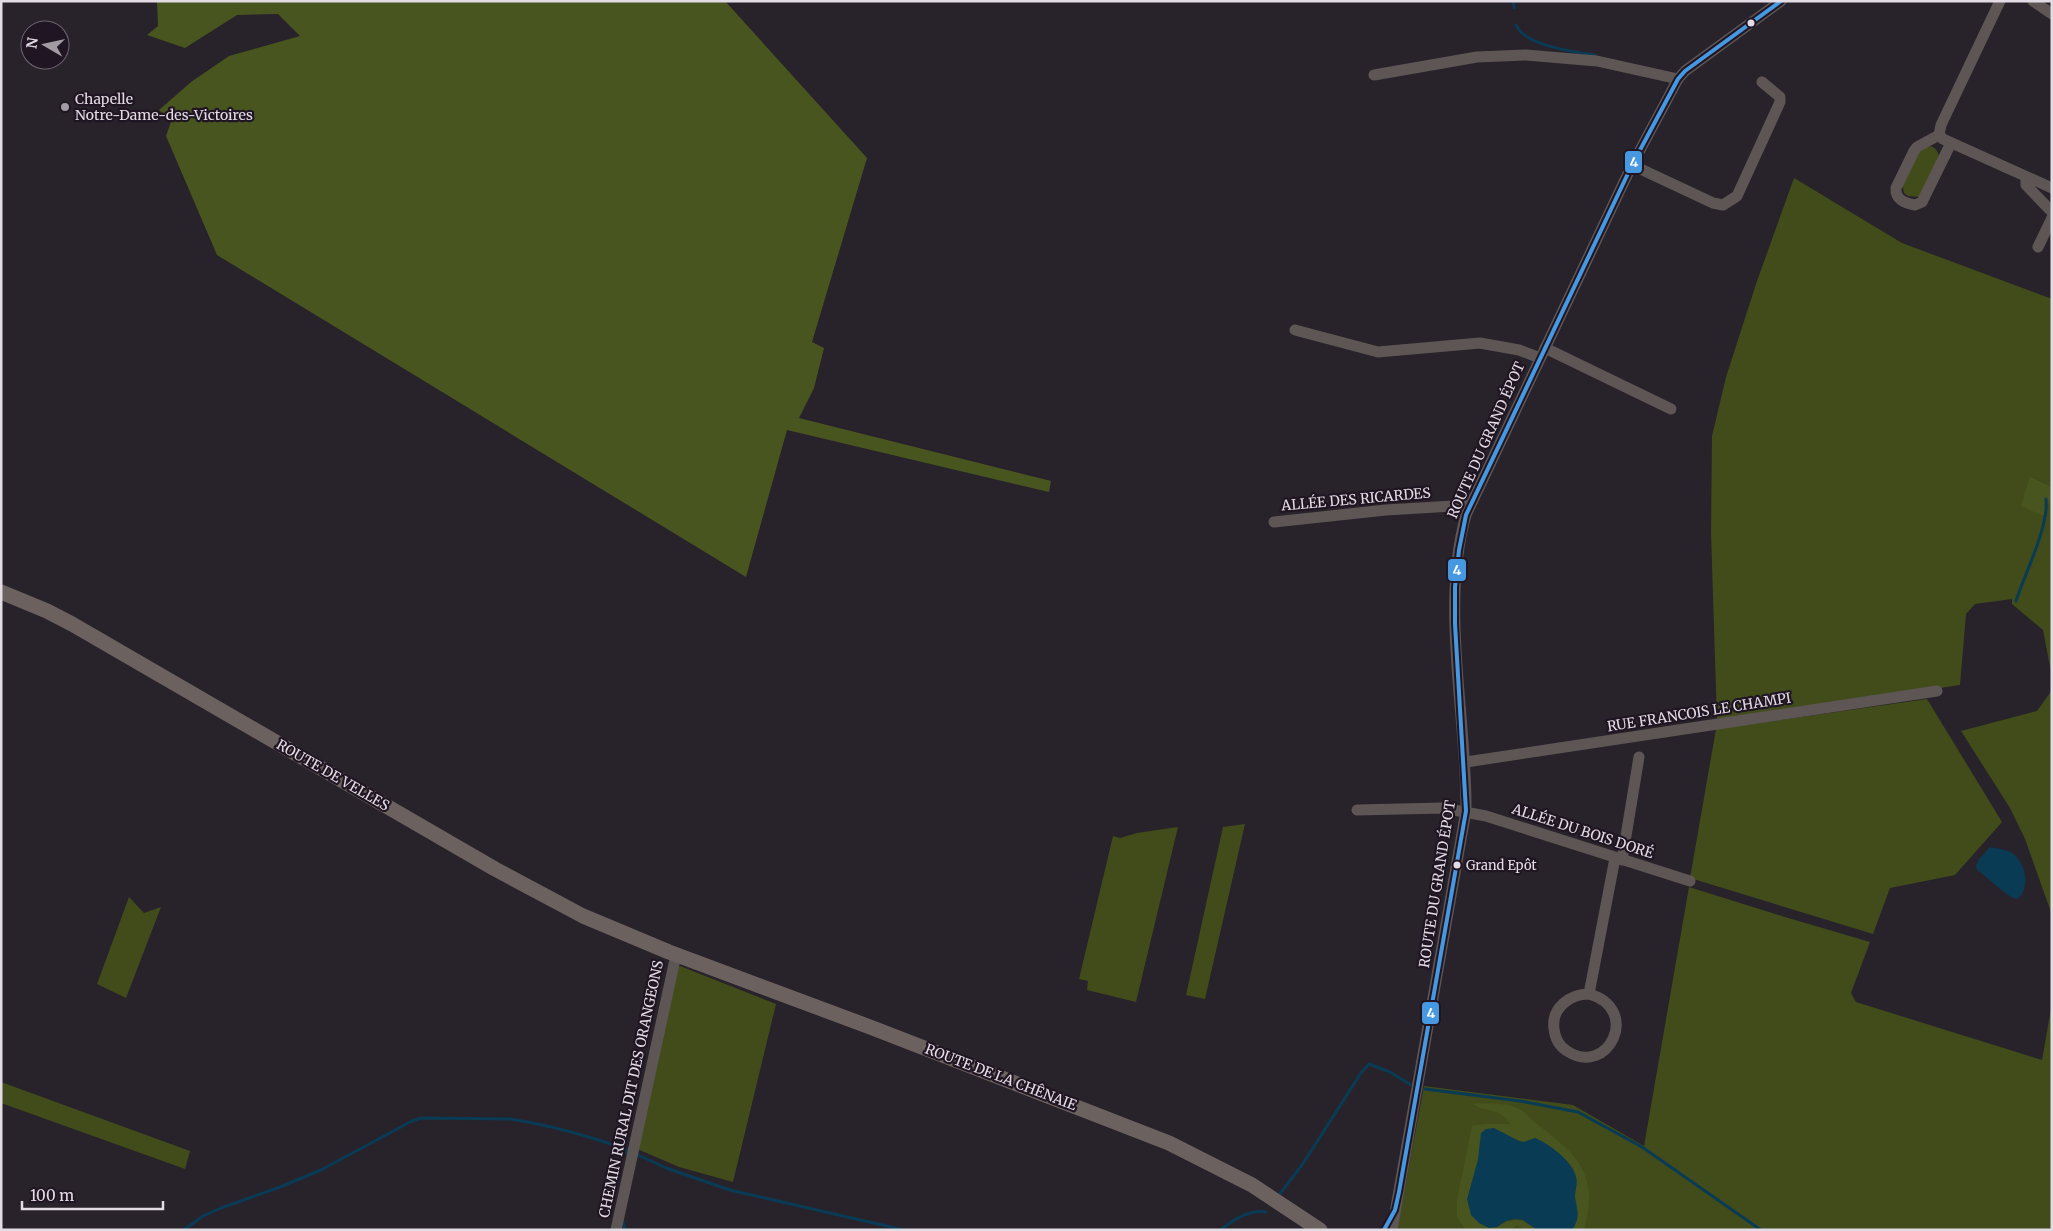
<svg xmlns="http://www.w3.org/2000/svg" width="2053" height="1231" font-family="Merriweather,serif">
	<style>
		.green { fill: #414c1a }
		.forest { fill: #49551f }
		.water { fill: #093b55 }
		.lines { fill: none; stroke-linecap: round; stroke-linejoin: round }
		.stream { stroke: #093b55; stroke-width: 3 }
		.minor { stroke: #5e5654; stroke-width: 11 }
		.secondary { stroke: #6b615e; stroke-width: 15 }
		.bus-1-casing { stroke: #201623; stroke-width: 8 }
		.bus-1 { stroke: #4699e1; stroke-width: 4 }
		.bus-dot { fill: #e3dce5; stroke: #201623; stroke-width: 2 }
		.poi-dot { fill: #a29ba4; stroke: #201623; stroke-width: 2 }
		.labels { text-anchor: middle; stroke-width: 4.5; stroke-linejoin: round; paint-order: stroke }
		.bus-label { font-size: 13px; fill: #e3dce5; stroke: #201623; text-anchor: start }
		.poi-label { font-size: 14px; fill: #e3dce5; stroke: #201623; text-anchor: start }
		.street-label { font-size: 14px; fill: #e3dce5; stroke: #201623 }
		.line-badge { stroke: #201623; stroke-width: 2 }
		.badge-label { font-size: 14px; text-anchor: middle; font-weight: bold; fill: #fff }
	</style>
	<rect width="100%" height="100%" fill="#28222a"/>
	<g class="green">
		<path d="M1927 146C1935 146 1937 150 1939 156L1920 197 1908 196 1904 193 1902 183 1916 152Z"/>
		<polygon points="1794,178 1902,243 2052,299 2052,487 2030,476 2052,495 2052,677 2043,630 2012,604 2012,599 1975,604 1966,614 1960,685 1717,722 1711,533 1712,436 1726,377 1757,281"/>
		<polygon points="2052,690 2052,915 2025,839 2010,808 1961,731 2037,711"/>
		<polygon points="1927,699 2002,822 1955,875 1890,888 1873,934 1690,878 1716,729"/>
		<polygon points="1245,824 1205,999 1186,995 1223,827"/>
		<polygon points="1178,827 1136,1002 1087,990 1088,981 1079,979 1113,836 1120,838 1137,833"/>
		<polygon points="1689,887 1785,917 1870,942 1851,993 1856,1002 2042,1060 2052,1003 2052,1230 1397,1230 1424,1086 1573,1105 1644,1146"/>
		<polygon points="129,897 144,913 161,907 126,998 97,984"/>
		<polygon points="680,966 776,1004 733,1182 679,1167 635,1148 677,967"/>
		<polygon points="1,1082 190,1151 185,1169 1,1103"/>
	</g>
	<g class="forest">
		<polygon points="157,1 725,1 867,158 812,342 824,348 814,388 799,418 1051,481 1049,492 787,430 746,577 217,255 166,136 171,122 159,110 191,82 229,56 300,36 278,14 237,15 185,48 147,35 158,26"/>
		<polygon points="2030,476 2052,487 2052,495 2043,516 2021,506"/>
		<path d="M1478 1103C1489 1104 1502 1103 1512 1106 1523 1109 1529 1117 1537 1124 1579 1156 1599 1174 1584 1230H1572C1581 1216 1577 1211 1575 1196 1575 1190 1578 1183 1576 1177 1571 1156 1547 1147 1530 1139L1524 1142 1509 1137 1503 1132 1480 1142 1478 1160 1470 1190 1497 1227C1512 1217 1523 1218 1537 1230H1524L1517 1225 1512 1230H1466L1457 1217V1200L1472 1126 1484 1124H1510C1501 1108 1486 1112 1472 1104Z"/>
	</g>
	<g class="water">
		<path d="M1990 847C1996 848 2008 850 2012 853 2026 863 2031 887 2018 899 2008 899 1988 877 1977 870L1976 866 1979 859Z"/>
		<path d="M1494 1128 1519 1141 1524 1142 1535 1138C1550 1144 1573 1162 1576 1177 1578 1184 1575 1190 1575 1197 1577 1211 1581 1216 1572 1230H1537L1523 1220 1515 1219 1506 1221 1497 1227 1489 1228 1479 1223 1471 1215 1467 1199 1478 1160 1481 1133 1486 1129Z"/>
	</g>
	<g class="lines">
		<g class="stream">
			<polyline points="1513,1 1514,8"/>
			<path d="M1516 25C1525 46 1575 52 1595 55"/>
			<path d="M2016 601C2025 573 2049 527 2046 499"/>
			<polyline points="1425,1089 1520,1101 1578,1112 1642,1147 1761,1230"/>
			<polyline points="636,1154 666,1168 730,1190 904,1230"/>
			<polyline points="1279,1195 1302,1165 1361,1073 1369,1064 1390,1072 1411,1085"/>
			<polyline points="623,1221 625,1230"/>
			<path d="M184 1230 203 1216 221 1208 280 1187 321 1170 412 1121 421 1118 510 1119C550 1125 589 1136 628 1150L627 1153"/>
			<path d="M1220 1230C1234 1220 1249 1209 1266 1212"/>
		</g>
		<g class="minor">
			<polyline points="2000,1 1941,125 1939,135 1943,139 2052,188"/>
			<polyline points="2033,1 2052,14"/>
			<polyline points="1374,75 1477,57 1526,55 1597,61 1678,79"/>
			<path d="M1939 135 1917 147 1914 151 1896 188C1895 200 1905 203 1915 205L1922 202 1951 143"/>
			<polyline points="1632,165 1713,203 1723,205 1737,196 1780,102 1780,97 1762,82"/>
			<polyline points="2026,177 2026,185 2052,212"/>
			<polyline points="2038,247 2052,218"/>
			<polyline points="1295,330 1378,352 1480,343 1519,350 1540,358"/>
			<polyline points="1545,348 1671,409"/>
			<polyline points="1274,522 1386,510 1470,505"/>
			<polyline points="1466,762 1937,691"/>
			<polyline points="1357,810 1443,808 1486,816 1690,881"/>
			<polyline points="1622,860 1639,757"/>
			<path d="M1589 994C1642 1009 1608 1078 1567 1051 1559 1046 1555 1038 1554 1029 1551 1008 1570 994 1589 994L1615 858"/>
			<polyline points="616,1230 676,955"/>
			<path d="M1392 1230 1466 811C1467 716 1440 607 1466 515L1632 165 1678 79 1685 71 1781 1"/>
		</g>
		<polyline class="secondary" points="1,592 47,611 72,624 495,869 583,916 669,952 870,1027 1169,1143 1252,1185 1320,1230"/>
		<defs>
			<polyline id="bus-1" points="1384,1230 1395,1210 1399,1192 1466,811 1455,624 1455,587 1459,550 1466,515 1632,165 1678,79 1685,71 1781,1"/>
		</defs>
		<use href="#bus-1" class="bus-1-casing"/>
		<use href="#bus-1" class="bus-1"/>
	</g>
	<g class="bus-dot">
		<circle cx="1751" cy="23" r="4.5"/>
		<circle cx="1457" cy="865" r="4.5"/>
	</g>
	<circle class="poi-dot" cx="65" cy="107" r="5"/>
	<g class="labels">
		<g class="bus-label">
			<text x="1466" y="870">Grand Epôt</text>
		</g>
		<g class="poi-label">
			<text x="75" y="104">Chapelle<tspan x="75" dy="16">Notre-Dame-des-Victoires</tspan></text>
		</g>
		<g class="street-label">
			<text transform="translate(1486 440) rotate(-66)" y="5">ROUTE DU GRAND ÉPOT</text>
			<text transform="translate(1356 499) rotate(-5)" y="5">ALLÉE DES RICARDES</text>
			<text transform="translate(1699 712) rotate(-9)" y="5">RUE FRANCOIS LE CHAMPI</text>
			<text transform="translate(333 775) rotate(30)" y="5">ROUTE DE VELLES</text>
			<text transform="translate(1583 831) rotate(18)" y="5">ALLÉE DU BOIS DORÉ</text>
			<text transform="translate(1437 884) rotate(-81)" y="5">ROUTE DU GRAND ÉPOT</text>
			<text transform="translate(1001 1077) rotate(21)" y="5">ROUTE DE LA CHÊNAIE</text>
			<text transform="translate(631 1089) rotate(-78)" y="5">CHEMIN RURAL DIT DES ORANGEONS</text>
		</g>
	</g>
	<g class="line-badge">
		<rect x="1624" y="150" width="19" height="24" rx="5" fill="#4699e1"/>
		<rect x="1447" y="558" width="20" height="24" rx="5" fill="#4699e1"/>
		<rect x="1421" y="1001" width="19" height="24" rx="5" fill="#4699e1"/>
	</g>
	<g class="badge-label">
		<text x="1634" y="167">4</text>
		<text x="1457" y="575">4</text>
		<text x="1431" y="1018">4</text>
	</g>
	<rect width="2053" height="1231" fill="none" stroke="#e3dce5" stroke-width="5"/>
	<g transform="translate(45 45) rotate(279)"><circle r="24" fill="#201623" stroke="#6e6571"/>
	<path d="M0-4L9 19L0 12L-9 19Z" fill="#a29ba4"/>
	<text y="-8" font-size="14" font-weight="bold" text-anchor="middle" fill="#e3dce5">N</text>
	</g>
	<path d="M22 1201v8h141v-8" fill="none" stroke="#e3dce5" stroke-width="2.5"/>
	<text x="30" y="1201" font-size="15" fill="#e3dce5" stroke="#201623" stroke-width="4" paint-order="stroke">100 m</text>
</svg>
